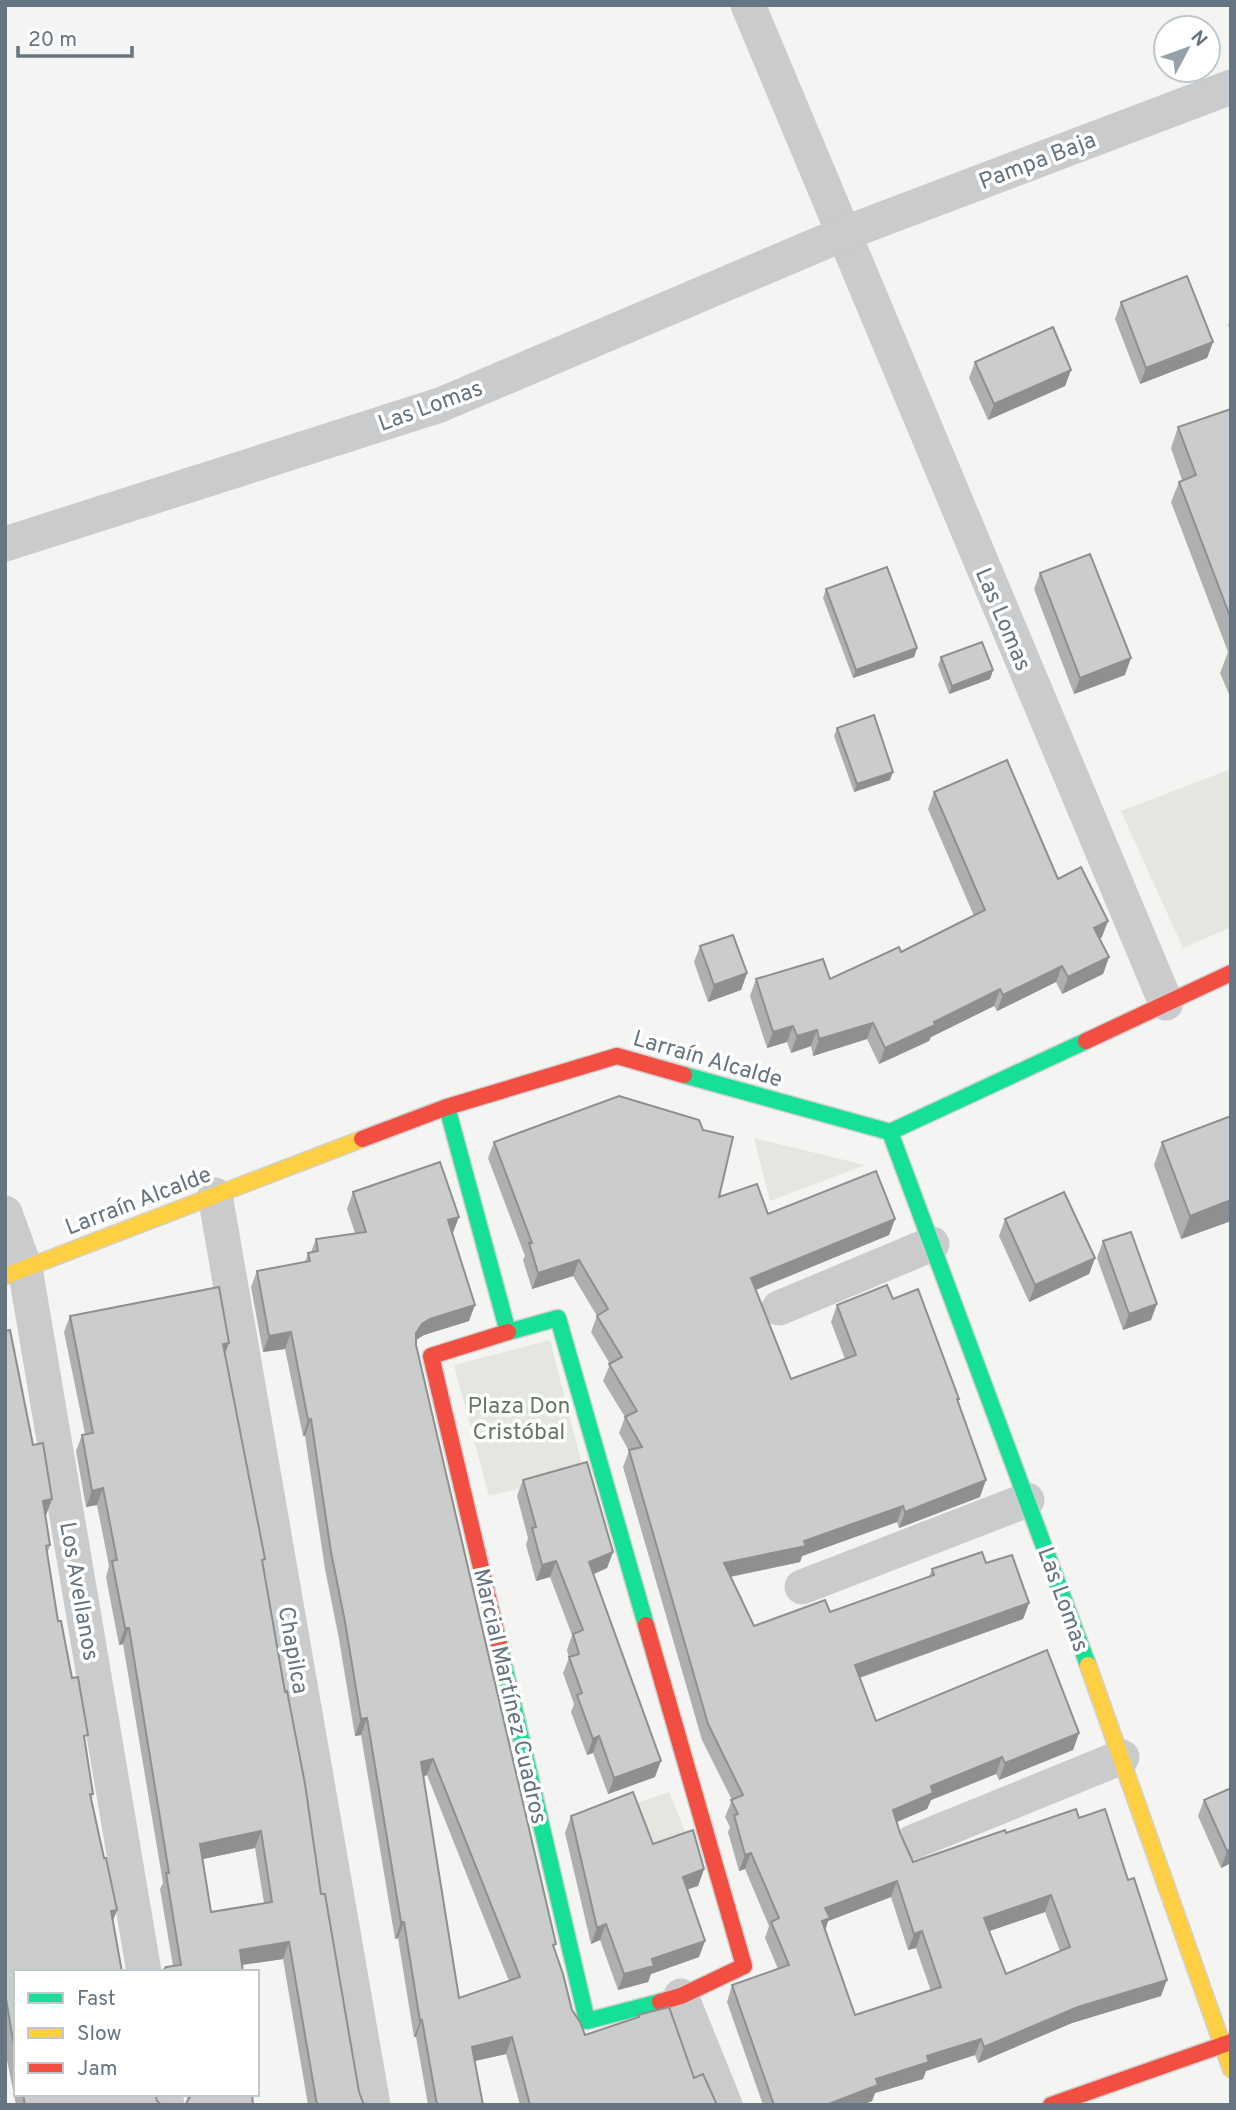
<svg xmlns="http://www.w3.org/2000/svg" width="1236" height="2110" font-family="Overpass,sans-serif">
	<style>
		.green { fill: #e4e6e0 }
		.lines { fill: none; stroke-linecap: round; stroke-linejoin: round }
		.fast-casing { stroke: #d0d1d2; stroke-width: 19 }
		.slow-casing { stroke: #d0d1d2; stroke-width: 19 }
		.jam-casing { stroke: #d0d1d2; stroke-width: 19 }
		.street { stroke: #cacbcc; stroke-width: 35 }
		.fast { stroke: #16e098; stroke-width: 16 }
		.slow { stroke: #ffcf43; stroke-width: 16 }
		.jam { stroke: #f24e42; stroke-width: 16 }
		.wall { fill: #afafaf; fill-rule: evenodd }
		.shaded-wall { fill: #8e8f8f }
		.building { fill: #cbcccc; stroke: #8e8f8f; stroke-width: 2; fill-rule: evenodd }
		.labels { text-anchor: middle; stroke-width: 7; stroke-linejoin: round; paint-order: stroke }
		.street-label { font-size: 23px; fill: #657581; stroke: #fff }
		.park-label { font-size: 23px; fill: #687863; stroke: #fff }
	</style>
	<rect width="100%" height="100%" fill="#f4f4f2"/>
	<g class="green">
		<polygon points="1231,769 1231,927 1183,948 1121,811"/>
		<polygon points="754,1138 865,1165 770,1201"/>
		<polygon points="550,1340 584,1472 489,1496 454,1365"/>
		<polygon points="669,1792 690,1843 649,1853 631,1805"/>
	</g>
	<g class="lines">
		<defs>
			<g id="fast">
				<polyline points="684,1075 890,1132 1086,1041"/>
				<polyline points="447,1107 508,1332 558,1318 646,1625"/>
				<polyline points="890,1132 1088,1665"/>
				<polyline points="499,1644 587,2021 660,2002"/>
			</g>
			<g id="slow">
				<polyline points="5,1276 362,1139"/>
				<polyline points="1088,1665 1231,2069"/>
			</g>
			<g id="jam">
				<polyline points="1086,1041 1231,973"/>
				<polyline points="362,1139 447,1107 617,1056 684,1075"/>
				<polyline points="646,1625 744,1966 681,1996 660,2002"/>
				<polyline points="499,1644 431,1356 508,1332"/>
				<polyline points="1051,2105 1231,2042"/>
			</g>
		</defs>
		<use href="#fast" class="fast-casing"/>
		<use href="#slow" class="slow-casing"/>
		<use href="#jam" class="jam-casing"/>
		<g class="street">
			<polyline points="748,5 1166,1003"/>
			<polyline points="5,544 440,405 843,234 1231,87"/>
			<polyline points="215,1195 373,2105"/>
			<polyline points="5,1213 25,1268 144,1972"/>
			<polyline points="779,1308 932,1244"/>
			<polyline points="802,1587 1027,1500"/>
			<polyline points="913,1842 1122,1757"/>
			<polyline points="681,1996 725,2105"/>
			<polyline points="165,2094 167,2105"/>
		</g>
		<use href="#fast" class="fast"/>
		<use href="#slow" class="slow"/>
		<use href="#jam" class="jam"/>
	</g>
	<g class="wall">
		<polygon points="1121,302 1213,342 1207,358 1140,384 1115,319"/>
		<polygon points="1231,318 1231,332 1228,325"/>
		<polygon points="975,362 1071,370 1065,386 988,420 969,378"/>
		<polygon points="1231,409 1231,699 1220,673 1228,652 1171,502 1179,482 1182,480 1171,448 1178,427"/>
		<polygon points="1040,573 1125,675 1074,694 1034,589"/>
		<polygon points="826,589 917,648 914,657 853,678 823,598"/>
		<polygon points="941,657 993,670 990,679 949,694 938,665"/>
		<polygon points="837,728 890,780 854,792 834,736"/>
		<polygon points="934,792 1058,879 1102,937 1099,939 1109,957 1103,974 1062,994 1056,982 997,1011 994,1006 931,1037 929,1041 879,1064 867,1039 813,1056 811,1046 791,1053 787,1042 767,1048 750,996 756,979 830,979 901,952 974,916 928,809"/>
		<polygon points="700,946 747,973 741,990 708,1002 694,962"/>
		<polygon points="1231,1116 1231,1221 1181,1239 1154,1165 1162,1142"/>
		<path d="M494 1142 719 1197 768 1214 895 1219 889 1235 756 1290 791 1379 845 1359 831 1322 837 1305 893 1299 958 1402 980 1497 899 1528 897 1522 802 1556 800 1562 731 1577 754 1626 830 1612 929 1577 932 1569 986 1563 1029 1603 1023 1619 860 1678 876 1721 1079 1733 1073 1750 999 1780 996 1774 931 1800 927 1809 897 1822 900 1833 913 1862 1006 1833 1079 1818 1161 1996 1072 2023 978 2063 975 2055 926 2071 923 2079 875 2093 872 2101 862 2105H763L727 2002 732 1985 778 1969 765 1938 769 1926 745 1869 739 1871 728 1832 730 1827 725 1817 732 1800 702 1740 623 1467 629 1451 619 1433 625 1417 603 1381 610 1364 591 1332 597 1316 573 1276 532 1289 523 1260 525 1256 488 1158ZM891 1897 908 1950 916 1948 931 1991 855 2015 825 1930 828 1921ZM1045 1912 1060 1951 1006 1974 989 1931Z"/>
		<path d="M353 1192 452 1233 469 1321 424 1335 416 1340V1345L555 1949 572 2010 585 2035 637 2018 638 2015 717 2105H520L506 2054 475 2061 483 2105H428L416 2037H414L398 1938 395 1939 361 1735 355 1736 339 1639 325 1569 305 1436H303L285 1349 263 1352 251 1287 257 1271 305 1262 308 1253 311 1252 316 1239 355 1233 347 1209ZM427 1775 509 1981 459 1998 423 1777Z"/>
		<polygon points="1005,1219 1095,1258 1089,1274 1029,1302 999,1236"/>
		<polygon points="1103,1241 1151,1320 1123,1330 1097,1258"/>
		<path d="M70 1316 225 1355 321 1894 359 2092 364 2105H308L283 1959 242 1965 173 1966 160 1889 163 1883 123 1644 119 1645 106 1577 109 1566 97 1505 86 1507 76 1451 82 1435 85 1434 64 1332ZM255 1848 264 1903 211 1912 202 1859Z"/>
		<polygon points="5,1331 33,1445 52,1499 46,1515 45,1515 50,1545 47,1554 58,1621 85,1743 93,1794 91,1800 117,1910 113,1920 16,1972 16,2094 155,2094 157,2101 162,2105 16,2105 5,2050"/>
		<polygon points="523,1480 613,1552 607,1568 593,1574 655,1777 608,1794 593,1753 587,1755 571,1712 574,1704 563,1673 569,1658 567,1650 572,1635 550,1577 536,1581 526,1545 528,1538 517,1496"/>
		<polygon points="1231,1788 1231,1863 1221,1868 1198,1816 1204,1800"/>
		<polygon points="571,1816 653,1844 704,1869 698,1886 687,1889 699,1957 651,1974 648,1982 618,1990 600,1940 591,1944 565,1833"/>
		<polygon points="188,2094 252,2094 186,2103"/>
	</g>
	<g class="shaded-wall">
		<polygon points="1213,342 1207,358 1140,384 1146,368"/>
		<polygon points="1071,370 1065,386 988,420 994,404"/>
		<polygon points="917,648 914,657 853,678 856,670"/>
		<polygon points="1131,658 1125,675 1074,694 1080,678"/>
		<polygon points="993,670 990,679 949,694 952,686"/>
		<polygon points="893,772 890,780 854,792 857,784"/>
		<polygon points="1108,921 1102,937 1088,944 1094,928"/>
		<polygon points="1109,957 1103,974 1062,994 1068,977"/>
		<polygon points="1062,966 1056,982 997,1011 1003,995"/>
		<polygon points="747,973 741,990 708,1002 714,985"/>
		<polygon points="1000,989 994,1006 931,1037 929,1041 879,1064 885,1048 934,1022"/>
		<polygon points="873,1023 867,1039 813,1056 819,1039"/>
		<polygon points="793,1026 787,1042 767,1048 773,1032"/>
		<polygon points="817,1030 811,1046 791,1053 797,1036"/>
		<polygon points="1231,1200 1231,1221 1181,1239 1190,1216"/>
		<polygon points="459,1217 453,1233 448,1220"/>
		<polygon points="895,1219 889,1235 745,1294 751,1278"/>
		<polygon points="1095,1258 1089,1274 1029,1302 1035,1285"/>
		<polygon points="579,1260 573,1276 532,1289 538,1273"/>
		<polygon points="1157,1304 1151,1320 1123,1330 1129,1314"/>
		<polygon points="475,1305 469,1321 424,1335 416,1340 416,1333 422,1324 430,1319"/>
		<polygon points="291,1332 285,1349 263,1352 269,1336"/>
		<polygon points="229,1343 223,1359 223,1344"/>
		<polygon points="311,1419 305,1436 303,1436 308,1420"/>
		<polygon points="986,1480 980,1497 899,1528 905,1512"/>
		<polygon points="103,1488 97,1505 86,1507 92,1491"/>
		<polygon points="52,1499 46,1515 37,1517 43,1501"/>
		<polygon points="903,1506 897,1522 802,1556 800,1562 718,1579 724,1563 804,1541"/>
		<polygon points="613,1552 607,1568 583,1579 589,1562"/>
		<polygon points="556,1561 550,1577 536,1581 542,1565"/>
		<polygon points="1029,1603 1023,1619 849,1681 855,1665"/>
		<polygon points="125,1628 129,1628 123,1644 119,1645"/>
		<polygon points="367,1718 361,1735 355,1736 361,1719"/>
		<polygon points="1079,1733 1073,1750 999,1780 1005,1763"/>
		<polygon points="599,1736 593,1753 587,1755 593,1739"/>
		<polygon points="1002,1757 996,1774 931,1800 927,1809 887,1826 893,1810 931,1786"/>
		<polygon points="433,1759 427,1775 415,1779 421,1762"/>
		<polygon points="661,1761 655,1777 608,1794 614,1778"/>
		<polygon points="261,1831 255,1848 194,1861 200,1844"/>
		<polygon points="1231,1849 1231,1863 1221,1868 1227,1851"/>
		<polygon points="751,1853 745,1869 739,1871 745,1855"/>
		<polygon points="704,1869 698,1886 677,1893 683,1877"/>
		<polygon points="897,1881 891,1897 828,1921 824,1934 816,1937 825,1908"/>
		<polygon points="1051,1895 1045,1912 978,1935 984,1918"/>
		<polygon points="117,1910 111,1926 111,1911"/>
		<polygon points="401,1922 404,1922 398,1938 395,1939"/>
		<polygon points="606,1924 600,1940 591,1944 597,1928"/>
		<polygon points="922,1931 916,1948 908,1950 914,1934"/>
		<polygon points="705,1941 699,1957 651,1974 648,1982 618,1990 624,1974 652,1959"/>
		<polygon points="289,1942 283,1959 234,1966 240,1950"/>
		<polygon points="1167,1980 1161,1996 1072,2023 978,2063 984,2047 1078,2007"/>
		<polygon points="422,2020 416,2037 414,2037 420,2021"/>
		<polygon points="512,2037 506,2054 466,2063 472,2047"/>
		<polygon points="981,2039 975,2055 926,2071 923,2079 875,2093 872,2101 862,2105 826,2105 876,2079 927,2056"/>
	</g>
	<g class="building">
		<polygon points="1187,276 1213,342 1146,368 1121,302"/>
		<polygon points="1053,327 1071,370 994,404 975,362"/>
		<polygon points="1231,409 1231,619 1179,482 1196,475 1178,427"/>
		<polygon points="1090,554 1131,658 1080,678 1040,573"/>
		<polygon points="887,567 917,648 856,670 826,589"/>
		<polygon points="982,642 993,670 952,686 941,657"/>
		<polygon points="874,715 893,772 857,784 837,728"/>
		<polygon points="1007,760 1058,879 1081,867 1108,921 1094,928 1109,957 1068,977 1062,966 1003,995 1000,989 934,1022 935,1025 885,1048 873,1023 819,1039 817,1030 797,1036 793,1026 773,1032 756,979 823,959 830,979 899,947 901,952 985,910 934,792"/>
		<polygon points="733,935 747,973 714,985 700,946"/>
		<path d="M619 1096 699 1120 703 1130 733 1137 719 1197 757 1184 768 1214 876 1171 895 1219 751 1278 791 1379 856 1355 837 1305 887 1285 893 1299 918 1289 959 1399H957L986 1480 905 1512 903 1506 804 1541 806 1546 724 1563 754 1626 825 1600 830 1612 934 1575 932 1569 982 1552 986 1563 1012 1555 1029 1603 855 1665 876 1721 1047 1650 1079 1733 1005 1763 1002 1757 931 1786 933 1793 893 1810 900 1833 913 1862 1005 1830 1006 1833 1076 1809 1079 1818 1105 1809 1128 1880 1134 1878 1167 1980 1078 2007 984 2047 981 2039 927 2056 929 2062 876 2079 878 2085 826 2105H774L732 1985 789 1965 771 1922 779 1918 751 1853 745 1855 734 1815 738 1814 731 1800 743 1795 708 1724 629 1450 642 1447 625 1417 637 1411 609 1364 622 1357 597 1316 608 1309 579 1260 538 1273 529 1243H532L494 1142ZM897 1881 914 1934 922 1931 941 1987 855 2015 822 1921 830 1918 825 1908ZM1051 1895 1070 1947 1006 1974 984 1918Z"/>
		<polygon points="1231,1116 1231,1200 1190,1216 1162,1142"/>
		<path d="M440 1162 459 1217 448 1220 475 1305 430 1319 422 1324 416 1333V1345L556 1944 553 1945 563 1974 572 2010 580 2022 585 2035 639 2017 638 2015 669 2007 694 2078 703 2074 717 2105H530L512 2037 472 2047 483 2105H437L422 2020 420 2021 404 1922H401L367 1718 361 1719 345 1622 331 1552 311 1419 308 1420 291 1332 269 1336 257 1271 310 1261 308 1253 318 1251 316 1239 366 1232 353 1192ZM433 1759 520 1977 459 1998 421 1762Z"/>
		<polygon points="1064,1192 1095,1258 1035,1285 1005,1219"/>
		<polygon points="1131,1232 1157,1304 1129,1314 1103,1241"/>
		<path d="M219 1287 229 1343 223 1344 265 1559 262 1560 285 1692 287 1691 305 1784 321 1894H325L359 2092 364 2105H317L289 1942 240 1950 243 1972H162L166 1967 181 1965 166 1873H169L129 1628H125L112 1561 117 1560 103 1488 92 1491 82 1435 93 1433 70 1316ZM261 1831 272 1902 211 1912 200 1844Z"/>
		<polygon points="10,1330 33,1445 43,1443 52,1499 43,1501 50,1545 46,1546 58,1621 61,1621 72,1678 78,1677 88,1735 84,1736 93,1794 90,1794 104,1858 106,1858 117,1910 111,1911 122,1972 16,1972 16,2058 5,1993 5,1331"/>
		<polygon points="587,1462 613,1552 589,1562 661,1761 614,1778 599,1736 593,1739 577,1695 582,1693 569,1657 579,1654 573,1634 583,1630 556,1561 542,1565 532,1528 536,1527 523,1480"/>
		<polygon points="1231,1788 1231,1849 1227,1851 1204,1800"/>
		<polygon points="633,1792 653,1844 693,1830 704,1869 683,1877 705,1941 652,1959 654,1966 624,1974 606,1924 597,1928 571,1816"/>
		<polygon points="23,2094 155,2094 157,2101 162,2105 25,2105"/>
		<polygon points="192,2094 252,2094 253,2105 185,2105"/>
	</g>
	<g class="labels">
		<g class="street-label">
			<text transform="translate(1037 160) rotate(-21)" y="8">Pampa Baja</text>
			<text transform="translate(430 405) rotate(-20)" y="8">Las Lomas</text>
			<text transform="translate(1004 619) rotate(67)" y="8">Las Lomas</text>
			<text transform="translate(708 1058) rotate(16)" y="8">Larraín Alcalde</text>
			<text transform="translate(138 1200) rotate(-21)" y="8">Larraín Alcalde</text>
			<text transform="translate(80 1591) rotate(80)" y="8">Los Avellanos</text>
			<text transform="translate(1064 1599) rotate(70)" y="8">Las Lomas</text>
			<text transform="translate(294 1650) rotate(80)" y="8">Chapilca</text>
			<text transform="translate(511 1696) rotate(77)" y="8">Marcial Martínez Cuadros</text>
		</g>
		<g class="park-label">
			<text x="519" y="1413">Plaza Don<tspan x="519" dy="26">Cristóbal</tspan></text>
		</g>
	</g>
	<rect width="1236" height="2110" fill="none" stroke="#657581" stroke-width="14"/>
	<rect x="14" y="1970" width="245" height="126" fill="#ffffff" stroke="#c1c8cd" stroke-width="2"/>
	<rect x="28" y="1993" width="35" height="10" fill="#16e098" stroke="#c1c8cd" stroke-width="2"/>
	<text x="77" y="2005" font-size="21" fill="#657581">Fast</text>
	<rect x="28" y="2028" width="35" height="10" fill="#ffcf43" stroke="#c1c8cd" stroke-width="2"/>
	<text x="77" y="2040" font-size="21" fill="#657581">Slow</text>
	<rect x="28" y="2063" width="35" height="10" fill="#f24e42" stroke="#c1c8cd" stroke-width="2"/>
	<text x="77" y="2075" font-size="21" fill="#657581">Jam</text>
	<g transform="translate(1187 49) rotate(49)"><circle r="33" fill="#ffffff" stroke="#c1c8cd" stroke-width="2"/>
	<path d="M0-5L12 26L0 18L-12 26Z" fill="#97a1a9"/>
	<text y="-10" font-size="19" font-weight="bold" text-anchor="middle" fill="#657581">N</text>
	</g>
	<path d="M18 46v10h114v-10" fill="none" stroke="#657581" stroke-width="3.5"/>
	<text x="28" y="46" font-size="21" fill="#657581" stroke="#ffffff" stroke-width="5" paint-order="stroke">20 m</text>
</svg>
